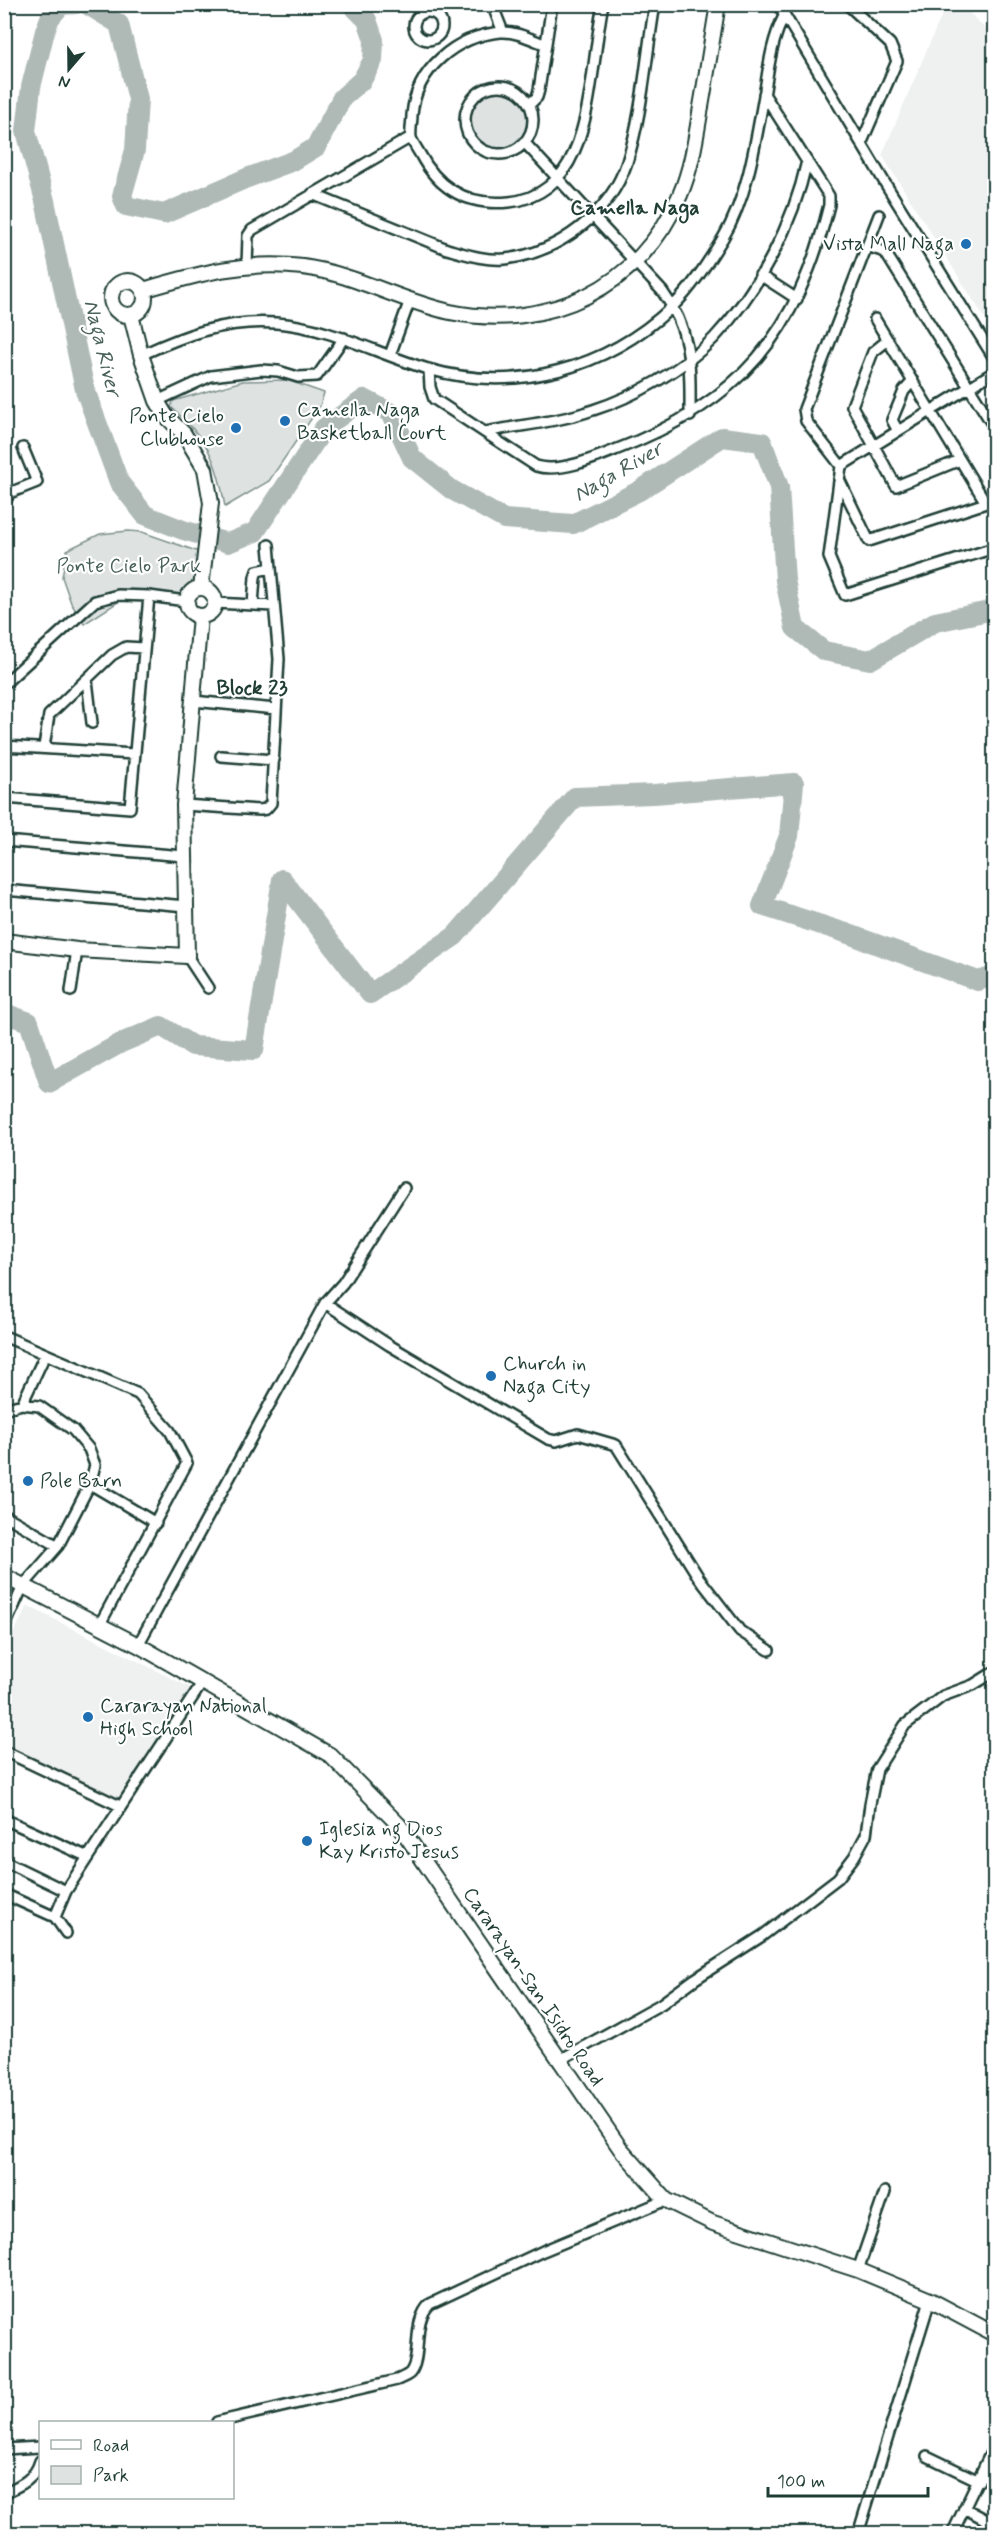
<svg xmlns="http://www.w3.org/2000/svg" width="999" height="2538" viewBox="0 0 999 2538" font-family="Mynerve,sans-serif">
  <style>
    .built { fill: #eef1f0 }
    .green { fill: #dee3e2; stroke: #7e908b; stroke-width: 1.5 }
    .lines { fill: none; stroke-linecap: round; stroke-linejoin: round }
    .river { stroke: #afbab7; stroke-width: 20 }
    .street-casing { stroke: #1f3d34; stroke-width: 14 }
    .secondary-casing { stroke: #1f3d34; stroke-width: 18 }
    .street { stroke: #fff; stroke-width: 9 }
    .secondary { stroke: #fff; stroke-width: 14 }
    .poi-dot { fill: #1f6fb2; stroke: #fff; stroke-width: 2 }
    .labels { text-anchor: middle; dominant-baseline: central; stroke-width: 4.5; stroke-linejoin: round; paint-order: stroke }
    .poi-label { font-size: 20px; fill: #1f3d34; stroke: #fff; text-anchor: start }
    .park-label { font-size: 20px; fill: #455e57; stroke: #fff }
    .street-label { font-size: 20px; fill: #1f3d34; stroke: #fff }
    .neighbourhood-label { font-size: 21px; font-weight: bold; fill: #1f3d34; stroke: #fff }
    .water-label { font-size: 21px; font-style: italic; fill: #4a625b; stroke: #fff }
  </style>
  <rect width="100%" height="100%" fill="#fff"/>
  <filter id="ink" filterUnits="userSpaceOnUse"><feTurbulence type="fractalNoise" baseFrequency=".0167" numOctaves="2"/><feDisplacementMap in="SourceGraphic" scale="12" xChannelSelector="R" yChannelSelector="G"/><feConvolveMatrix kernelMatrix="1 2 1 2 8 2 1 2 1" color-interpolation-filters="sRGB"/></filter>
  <g filter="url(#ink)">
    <!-- built -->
    <path class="built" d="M 946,5 L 962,5 L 994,38 L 994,333 L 882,155 Z
      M 28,1606 L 191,1688 L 118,1801 L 5,1747 L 4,1650 Z"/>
    <!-- green -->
    <path class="green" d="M470 121a29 29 0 1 1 58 0a29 29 0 1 1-58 0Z
      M 287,380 L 324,393 L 320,406 L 269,481 L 225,507 C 217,459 208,440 171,407 L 173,401 L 243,381 Z
      M 128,531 L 142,532 L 202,553 L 195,585 L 184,595 L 165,603 L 121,600 L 84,624 L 71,603 L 62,577 L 67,550 L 100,534 Z"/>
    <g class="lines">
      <!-- river -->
      <path class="river" d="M 77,4 L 61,5 L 50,18 L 45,31 L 31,87 L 26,131 L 45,201 L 85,390 L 119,482 L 145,515 L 183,530 L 228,543 L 255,532 L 324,428 L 364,399 L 391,413 L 412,458 L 452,490 L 504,519 L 573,524 L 639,491 L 722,437 L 762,442 L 779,487 L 785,580 L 795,628 L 824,651 L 870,660 L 935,622 L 994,610
        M 86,4 L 119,24 L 138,99 L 135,150 L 122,196 L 126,206 L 164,214 L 247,178 L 293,161 L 316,147 L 342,98 L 362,80 L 373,60 L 374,40 L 367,20 L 351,4
        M 4,1013 L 29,1022 L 49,1083 L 121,1043 L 161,1026 L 193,1046 L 254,1050 L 282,879 L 370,994 L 455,936 L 575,797 L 654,794 L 794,783 L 789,836 L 762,906 L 843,932 L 978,981 L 994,976"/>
      <defs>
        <path id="street" d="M 492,4 L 503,32
          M 778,4 L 885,183 L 994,358
          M 847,4 L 890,44 L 897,61 L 862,142
          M414 26a14 14 0 1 1 28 0a14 14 0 1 1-28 0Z
          M 544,44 C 531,39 515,31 501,32 C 456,36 416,69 412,115 C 412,122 410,131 411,138 C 413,143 417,149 420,154 C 439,190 469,206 509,202 C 540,199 562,180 574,152 C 592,112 594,49 603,4
          M465 120a34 34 0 1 1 68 0a34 34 0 1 1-68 0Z
          M 530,104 L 537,97 L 539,90 L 552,4
          M 525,143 L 662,291 C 693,333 690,366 690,416
          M 312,194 L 447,249 C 465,254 486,261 505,259 C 558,253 610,214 627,162 C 643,112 646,56 655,4
          M 879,215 L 804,409 L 806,421 L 841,466 L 829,557 L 845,595 L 994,548
          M 867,246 L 885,252 L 994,427
          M 247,266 L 248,236 L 252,230 L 411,137
          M 760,275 L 797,299
          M 888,340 L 873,352 L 852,406 L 896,486 L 960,460
          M 141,355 C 184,335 228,319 276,323 C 330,327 377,354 428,369 C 516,394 606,369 672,307 C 692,288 708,262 723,238 C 749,194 756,139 765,90 C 769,64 772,40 784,16
          M 390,355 L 410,300
          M 429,369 L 430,387 L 434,399 L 536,466 C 559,473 593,459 615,450 C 740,403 797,334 829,205 L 829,196 L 764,94
          M 157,401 L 211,376 L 261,370 L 278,371 L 298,377 L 317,376 L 344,338
          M 898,431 L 892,420 L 904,391 L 913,381
          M 485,432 C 521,425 559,422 593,410 C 634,397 684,369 714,338 C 759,290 793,225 807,161
          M 841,466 L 994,372
          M 839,479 L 869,541 L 986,503 L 875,319
          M 4,486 L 8,496 L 4,504
          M 7,494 L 37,482 L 23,448
          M 215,603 L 274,606
          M 253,605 L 255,577 L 257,571 L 271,568
          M 87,680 L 92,723
          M 4,684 L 95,601 L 118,595 L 149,596 L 186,601
          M 193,701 L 276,709
          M 4,746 L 134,754
          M 44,747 L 49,715 L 112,655 L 126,647 L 144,648
          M 221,756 L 274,760
          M 4,798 L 130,808 L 149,596
          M 184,805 L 260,810 L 266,809 L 271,803 L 279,659 L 269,545
          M 4,841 L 184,856
          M 4,890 L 186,906
          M 187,956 L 208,988
          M 71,991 L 77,950
          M 325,1303 L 389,1345 L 548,1439 L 556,1441 L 578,1434 L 616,1445 L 699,1578 L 740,1631 L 769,1650
          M 4,1336 L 138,1394 L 170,1431 L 187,1463 L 100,1624
          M 22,1404 L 45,1355
          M 4,1409 L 22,1404 L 39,1406 L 73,1430 L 89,1449 L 95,1465 L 90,1484 L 58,1546 L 23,1586 L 4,1628
          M 90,1484 L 156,1523
          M 4,1515 L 58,1546
          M 138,1645 L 325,1303 L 343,1283 L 404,1188
          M 4,1751 L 120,1806
          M 4,1819 L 88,1857
          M 4,1861 L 66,1891
          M 4,1894 L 55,1917 L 66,1933
          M 55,1917 L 66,1891 L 88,1857 L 202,1683
          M 558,2061 L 661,2004 L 695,1979 L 762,1936 L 838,1878 L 854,1857 L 866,1835 L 870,1804 L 877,1769 L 905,1725 L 943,1696 L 973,1685 L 994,1672
          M 858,2270 L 885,2192
          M 217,2422 L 397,2380 C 401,2378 407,2376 410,2373 C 423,2356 411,2322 430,2304 L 543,2251 L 666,2200
          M 4,2449 L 40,2447
          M 927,2456 L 979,2481
          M 982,2474 L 994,2481
          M 4,2493 C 21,2485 35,2479 40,2461
          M 964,2508 L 994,2524
          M 858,2534 L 930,2300
          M 952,2534 L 994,2446"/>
        <path id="secondary" d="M111 298a17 17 0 1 1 34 0a17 17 0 1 1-34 0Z
          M 143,290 C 198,274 245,260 303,267 C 354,274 400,301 450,312 C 547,332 641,288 680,195 C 692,167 696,137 701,107 C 707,73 712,39 718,4
          M 131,315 L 141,355 L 157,401 L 166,416 L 184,434 L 205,469 L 211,503 L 201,588
          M187 602a14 14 0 1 1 28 0a14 14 0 1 1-28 0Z
          M 4,941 L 77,950 L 187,956 L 184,805 L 200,616
          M 4,1576 L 138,1645 L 330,1755 L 399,1825 L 620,2148 L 666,2200 L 713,2223 L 858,2270 L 930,2300 L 994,2334"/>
      </defs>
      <!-- street casing -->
      <use href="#street" class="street-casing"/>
      <!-- secondary casing -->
      <use href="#secondary" class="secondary-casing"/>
      <!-- street -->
      <use href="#street" class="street"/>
      <!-- secondary -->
      <use href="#secondary" class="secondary"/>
    </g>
  </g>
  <!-- markers -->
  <g class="poi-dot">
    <circle cx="966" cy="244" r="6"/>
    <circle cx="285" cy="421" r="6"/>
    <circle cx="236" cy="428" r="6"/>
    <circle cx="491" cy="1376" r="6"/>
    <circle cx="28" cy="1481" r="6"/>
    <circle cx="88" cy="1717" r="6"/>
    <circle cx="307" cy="1841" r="6"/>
  </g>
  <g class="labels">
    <!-- poi labels -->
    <g class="poi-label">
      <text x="954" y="244" text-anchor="end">Vista Mall Naga</text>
      <text x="297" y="410">Camella Naga<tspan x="297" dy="23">Basketball Court</tspan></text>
      <text x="224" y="416" text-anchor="end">Ponte Cielo<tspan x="224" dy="23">Clubhouse</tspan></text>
      <text x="503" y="1364">Church in<tspan x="503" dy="23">Naga City</tspan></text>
      <text x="40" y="1481">Pole Barn</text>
      <text x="100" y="1706">Cararayan National<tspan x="100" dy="23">High School</tspan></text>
      <text x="319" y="1829">Iglesia ng Dios<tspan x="319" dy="23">Kay Kristo Jesus</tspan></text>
    </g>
    <!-- park labels -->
    <g class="park-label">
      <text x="129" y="566">Ponte Cielo Park</text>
    </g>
    <!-- street labels -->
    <g class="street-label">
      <text transform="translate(533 1987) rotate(56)">Cararayan-San Isidro Road</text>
    </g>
    <!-- neighbourhood labels -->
    <g class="neighbourhood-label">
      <text x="635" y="208">Camella Naga</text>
      <text x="252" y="688">Block 23</text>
    </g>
    <!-- water labels -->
    <g class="water-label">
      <text transform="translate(102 348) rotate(76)">Naga River</text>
      <text transform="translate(618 472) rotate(-30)">Naga River</text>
    </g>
  </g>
  <!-- margin -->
  <rect width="999" height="2538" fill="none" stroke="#fff" stroke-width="24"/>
  <rect x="12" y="12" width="975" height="2514" fill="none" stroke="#1f3d34" stroke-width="2" filter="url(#ink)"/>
  <!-- legend -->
  <rect x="39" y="2421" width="195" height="78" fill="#ffffff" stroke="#a5b1ae" stroke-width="1.5"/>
  <rect x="51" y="2440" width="30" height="9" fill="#ffffff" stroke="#a5b1ae" stroke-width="1.5"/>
  <text x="93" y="2451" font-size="18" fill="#1f3d34">Road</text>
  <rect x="51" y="2466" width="30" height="18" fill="#dee3e2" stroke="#a5b1ae" stroke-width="1.5"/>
  <text x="93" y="2481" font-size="18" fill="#1f3d34">Park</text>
  <!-- north arrow -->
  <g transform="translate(69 69) rotate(200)" stroke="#ffffff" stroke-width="4.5" paint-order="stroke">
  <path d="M0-4.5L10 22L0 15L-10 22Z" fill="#1f3d34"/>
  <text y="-9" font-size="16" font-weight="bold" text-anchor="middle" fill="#1f3d34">N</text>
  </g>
  <!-- scale -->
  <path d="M768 2487v9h160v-9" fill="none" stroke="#1f3d34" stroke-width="3"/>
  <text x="777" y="2487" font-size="18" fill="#1f3d34" stroke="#ffffff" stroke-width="4.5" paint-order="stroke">100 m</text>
</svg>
